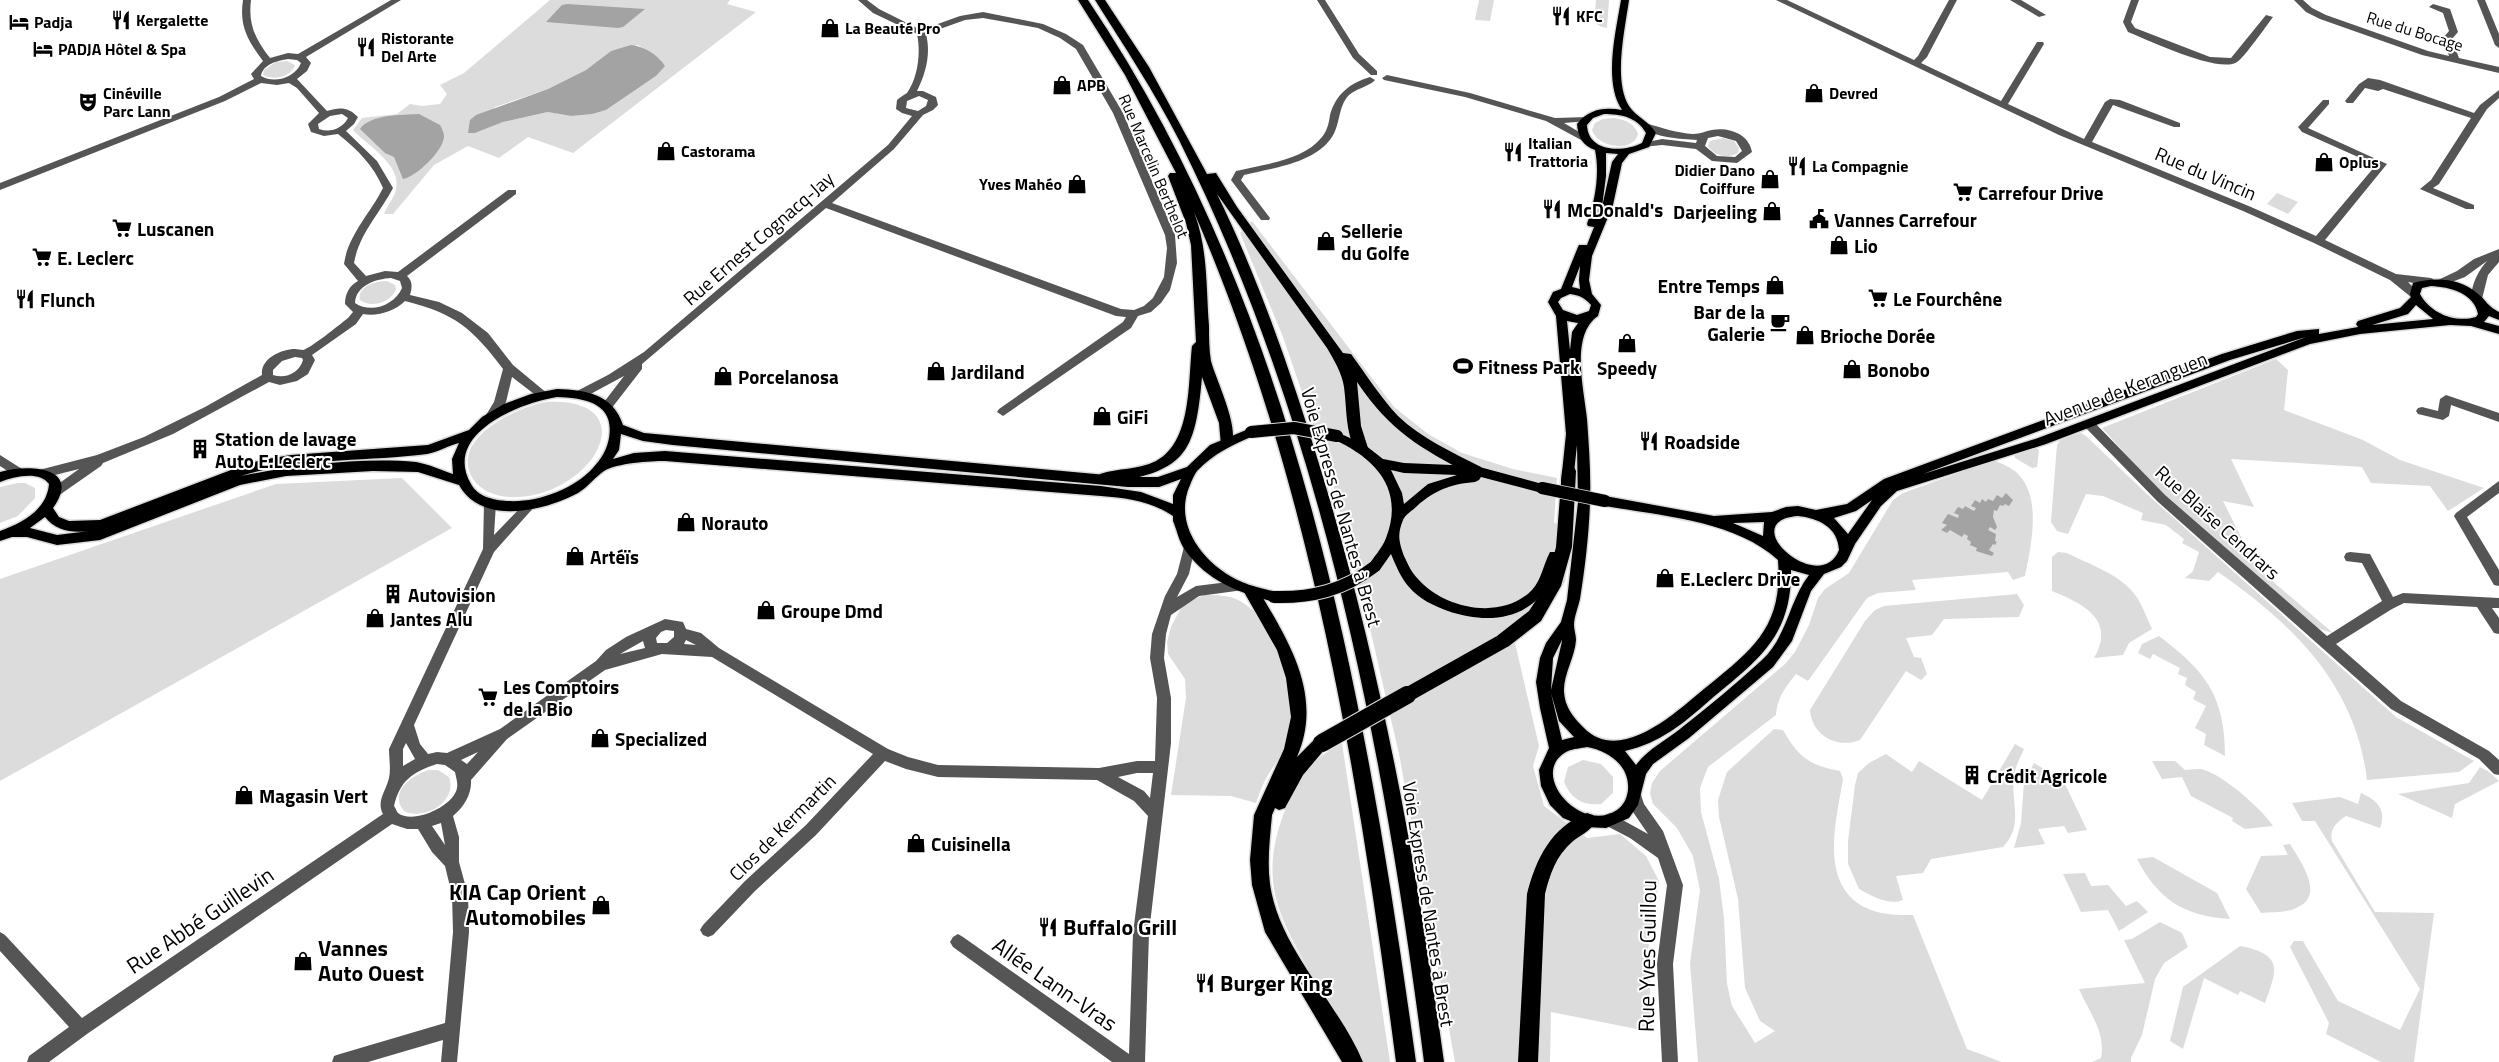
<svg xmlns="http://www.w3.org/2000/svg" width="2499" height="1062" viewBox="0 0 2499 1062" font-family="'Titillium Web',sans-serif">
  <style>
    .green { fill: #dcdcdc; fill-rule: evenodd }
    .water { fill: #a3a3a3 }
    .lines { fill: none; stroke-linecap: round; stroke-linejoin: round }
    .major-casing { stroke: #dbdbdb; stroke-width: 3 }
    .highway-casing { stroke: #dbdbdb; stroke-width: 3 }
    .minor { fill: #555; fill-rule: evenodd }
    .major { fill: #000; fill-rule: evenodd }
    .highway { fill: #000; fill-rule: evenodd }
    .major-bridge-casing { stroke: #dbdbdb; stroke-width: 14; stroke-linecap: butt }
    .highway-bridge-casing { stroke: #dbdbdb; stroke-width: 20; stroke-linecap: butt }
    .major-bridge { stroke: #000; stroke-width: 12 }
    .highway-bridge { stroke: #000; stroke-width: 18 }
    .labels { text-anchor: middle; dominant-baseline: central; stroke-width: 4; stroke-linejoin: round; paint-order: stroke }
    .far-poi-label { font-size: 16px; font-weight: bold; fill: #000; stroke: #fff; text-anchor: start }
    .far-street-label { font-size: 16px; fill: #000; stroke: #fff }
    .street-label { font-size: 19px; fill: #000; stroke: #fff }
    .poi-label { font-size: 19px; font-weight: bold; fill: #000; stroke: #fff; text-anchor: start }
    .near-poi-label { font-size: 22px; font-weight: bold; fill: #000; stroke: #fff; text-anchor: start }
    .near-street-label { font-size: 22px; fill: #000; stroke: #fff }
  </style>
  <rect width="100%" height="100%" fill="#fff"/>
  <!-- green -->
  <path class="green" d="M 550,0 L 730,0 L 727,4 L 756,12 L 573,153 L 528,137 L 499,158 L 468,146 L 434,165 L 393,214 L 384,214 C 387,206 395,197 396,189 C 402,164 366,145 353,130 L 362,118 L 397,114 L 410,104 L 422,106 L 440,104 L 447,94 L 440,85 L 464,73 ZM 638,45 L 661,60 L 656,76 L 606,110 L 571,116 L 549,112 L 503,122 L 475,133 L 495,107 L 548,89 L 586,70 L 611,51 Z
    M 1479,0 L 1494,0 L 1490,21 L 1475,20 Z
    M 1596,0 L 1609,0 L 1607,28 L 1601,27 L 1594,22 Z
    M 287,61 L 295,65 C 291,77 273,81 263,75 L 264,70 L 276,62 Z
    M 1614,118 C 1625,120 1635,123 1638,134 C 1633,154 1597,147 1592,130 L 1595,123 L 1603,119 Z
    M 1723,138 L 1734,141 L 1739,148 L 1738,153 C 1728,159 1714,156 1708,146 L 1710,141 Z
    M 2277,193 L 2298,202 L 2288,214 L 2267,204 Z
    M 1252,221 L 1394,407 L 1428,434 L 1462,453 L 1513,469 L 1557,478 L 1554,522 L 1570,536 L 1565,582 L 1538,623 L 1515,643 L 1539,746 L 1533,766 L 1544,806 L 1587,838 L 1620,834 L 1646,856 L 1659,881 L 1648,950 L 1652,1032 L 1551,1012 L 1550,1062 L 1455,1062 L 1399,754 L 1368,620 L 1331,477 L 1283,337 L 1240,233 Z
    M 387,281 L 395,285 L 396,289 C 392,302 371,309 360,300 C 357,286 376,281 387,281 Z
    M 2276,359 L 2288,370 L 2284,410 L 2363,440 L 2400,460 L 2484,488 L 2448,511 L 2430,486 L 2371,483 L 2362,467 L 2231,459 L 2254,507 L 2223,501 L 2256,567 L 2333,633 L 2313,627 L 2159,491 L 2102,428 Z
    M 546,402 C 650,397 592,501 509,497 C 496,496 481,491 473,479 C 448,439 517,407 546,402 Z
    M 2081,433 L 2086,436 L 2148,495 L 2396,717 L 2474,761 L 2459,772 L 2367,780 C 2356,685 2293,624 2218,572 L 2209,581 L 2185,578 L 2193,571 L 2199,552 L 2182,543 L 2184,539 L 2166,525 L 2141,520 L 2143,513 L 2103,496 L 2086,494 L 2068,534 L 2057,531 L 2051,522 L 2057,445 L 2061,439 Z
    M 2036,448 L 2039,450 L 2037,467 L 2032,468 L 2015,458 L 2014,455 Z
    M 1994,460 C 2001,464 2012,467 2018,474 C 2042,498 2031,546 2025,576 L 2013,580 L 2008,572 L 1912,580 L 1916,590 L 1878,593 L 1867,598 L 1808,681 L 1796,674 C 1786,686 1777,698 1776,715 L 1708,767 L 1700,788 L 1701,812 L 1719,879 L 1724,918 L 1727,984 L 1732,1006 L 1755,1043 L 1775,1031 L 1760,1021 L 1745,988 L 1738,899 L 1719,817 L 1718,800 L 1727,772 L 1774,729 L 1783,730 C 1799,758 1809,765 1840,771 L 1843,779 C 1836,822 1817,889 1871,910 C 1885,915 1899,915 1913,915 L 1967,1049 L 2002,1062 L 1698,1062 L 1690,963 L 1700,890 L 1693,856 L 1677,828 L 1653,804 L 1650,793 L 1652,783 L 1660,771 L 1785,664 L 1795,652 L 1809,625 L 1818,598 L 1825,589 L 1849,573 L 1893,500 L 1903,493 Z
    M 402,478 L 452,528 L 0,781 L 0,579 L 276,484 Z
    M 18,483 L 25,483 L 35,488 L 35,498 L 18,516 L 0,523 L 0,487 Z
    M 2058,552 L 2067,553 C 2088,564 2115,572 2132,591 C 2141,601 2146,616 2152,629 L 2129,643 L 2123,655 L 2094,658 C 2116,620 2084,604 2052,591 L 2052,557 Z
    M 2017,594 L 2024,605 L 2019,617 L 1944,619 L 1932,635 L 1906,638 L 1914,657 L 1921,658 L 1927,674 L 1921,680 L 1906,671 L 1860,740 C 1837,749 1812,736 1810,710 L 1865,621 L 1875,610 L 1884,606 Z
    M 1205,595 C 1216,595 1228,595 1238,600 C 1278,619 1300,699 1289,739 C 1285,752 1275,763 1268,775 C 1263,783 1259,794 1256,803 L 1231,796 L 1171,795 L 1186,698 L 1185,679 L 1168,654 L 1167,642 L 1171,627 L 1182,606 L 1191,600 Z
    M 2159,636 C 2205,671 2225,695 2225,756 L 2204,745 L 2206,734 L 2195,728 L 2206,706 L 2193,699 L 2196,692 L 2185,685 L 2187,678 L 2178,674 L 2180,668 L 2153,654 L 2150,659 L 2138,653 L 2142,644 Z
    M 1342,743 L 1390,1062 L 1363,1062 C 1346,1034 1330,1006 1313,977 C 1278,916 1258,881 1285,810 C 1297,777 1311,760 1342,743 Z
    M 2015,744 L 2024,749 C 2021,756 2017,763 2015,771 C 2008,798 2026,823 2003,847 L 1931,859 L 1923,873 L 1896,876 L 1903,900 C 1889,906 1872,896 1859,889 L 1848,864 L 1848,841 L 1855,785 L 1858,773 L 1869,763 L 1886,754 L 1912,772 L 1919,761 L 1982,800 Z
    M 1583,760 L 1601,764 L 1613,777 L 1613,793 L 1601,804 C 1583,806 1571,799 1564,782 L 1568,767 Z
    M 2152,761 L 2175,761 L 2185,770 C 2190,770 2199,768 2204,770 C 2223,775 2262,809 2273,826 L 2245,829 L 2232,821 L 2233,818 L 2191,796 L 2182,777 L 2162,779 Z
    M 2034,763 L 2063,780 L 2087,830 L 2068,833 L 2064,826 L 2038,829 L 2045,844 L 2014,848 L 2021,823 L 2024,782 Z
    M 2480,767 L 2488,771 L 2499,781 L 2455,804 L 2452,818 L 2398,794 L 2469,783 Z
    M 429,770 L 438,770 L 449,777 C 458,802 424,821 404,811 C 388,792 412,775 429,770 Z
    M 2361,793 C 2377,800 2387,810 2380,828 L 2346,816 C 2337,822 2329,829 2332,841 L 2375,912 L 2434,913 L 2414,1062 L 2381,1062 L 2326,1034 L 2329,1023 L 2290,947 L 2294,941 L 2303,941 L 2338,1001 L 2400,1030 L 2420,989 L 2315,821 L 2302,821 L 2292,803 L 2340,797 L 2358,804 Z
    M 2290,844 C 2301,862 2326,896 2296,908 C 2286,913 2272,912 2261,913 L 2246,889 L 2261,856 L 2288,855 L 2283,845 Z
    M 2153,857 L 2217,893 L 2230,919 C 2183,916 2158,899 2137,859 Z
    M 2085,873 L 2091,886 L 2108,885 L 2126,906 L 2137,901 L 2148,912 L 2119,931 L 2108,910 L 2081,912 L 2063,874 Z
    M 2160,922 L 2182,933 L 2188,947 L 2164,963 L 2155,979 L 2142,1035 L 2131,1058 L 2131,1062 L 2092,1062 L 2101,1058 C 2106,1032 2089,1012 2079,989 L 2145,983 L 2124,940 L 2132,939 Z
    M 2240,946 C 2252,948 2273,953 2274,968 C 2275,978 2268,994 2265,1003 L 2240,991 L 2238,995 L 2204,978 L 2183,1049 L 2170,1041 L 2183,987 Z"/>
  <!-- water -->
  <path class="water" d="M 567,4 L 645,9 L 623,27 L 618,28 L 546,22 L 562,5 Z
    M 631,45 C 644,46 658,55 665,66 L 656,76 L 606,110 L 592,114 L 571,116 L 548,112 L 503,122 L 475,133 L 468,133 L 470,120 L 476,115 L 548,89 L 586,70 L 611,51 Z
    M 419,114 L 440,125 C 442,129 444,132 444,137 C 443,151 416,177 403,179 L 394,157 L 385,153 L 360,129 C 370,114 403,115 419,114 Z
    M 2006,493 L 2013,500 L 2009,506 L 2005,504 L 2003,506 L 2000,505 L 1997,511 L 1994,510 L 1993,517 L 1997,527 L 1995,530 L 1990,527 L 1988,530 L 1996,534 L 1995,541 L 1997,542 L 1995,545 L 1993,544 L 1989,550 L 1994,553 L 1992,556 L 1976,551 L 1977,548 L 1970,545 L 1971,542 L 1967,539 L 1968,536 L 1964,534 L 1962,537 L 1950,530 L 1947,533 L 1941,530 L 1947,525 L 1942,523 L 1948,514 L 1958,518 L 1959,515 L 1954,513 L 1958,507 L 1963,509 L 1965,506 L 1974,511 L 1976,508 L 1971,506 L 1975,500 L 1980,503 L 1982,499 L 1986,502 L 1988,499 L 1993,501 L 1997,495 L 2002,498 Z"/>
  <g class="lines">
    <defs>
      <path id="major" d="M 1621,0 L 1629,0 C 1625,29 1613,81 1629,106 C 1636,117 1648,120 1656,133 L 1649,147 L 1629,154 L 1622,163 L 1613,205 L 1592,256 L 1589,280 L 1592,294 L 1601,305 L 1598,316 C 1570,335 1584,389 1587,419 C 1589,446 1591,474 1590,502 C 1589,534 1585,568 1580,599 C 1578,608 1574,617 1574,625 C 1574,630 1576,635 1576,640 C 1575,657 1563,675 1564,692 C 1565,707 1573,717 1583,727 C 1621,767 1679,709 1709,685 C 1755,648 1783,625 1778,560 C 1734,520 1661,516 1605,506 L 1599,501 L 1601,498 L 1605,496 L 1714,516 L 1772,512 L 1786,507 L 1798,506 L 1816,510 L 1847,504 L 1884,479 L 2222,354 L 2297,331 L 2319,329 L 2319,334 L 2358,327 L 2356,324 L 2358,321 L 2400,308 L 2411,297 L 2410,294 L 2413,283 C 2435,277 2460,278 2478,294 C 2488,302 2486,305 2499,312 L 2499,320 L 2489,316 L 2484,322 L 2499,326 L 2499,334 L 2471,326 L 2450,325 L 2360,334 L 2310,344 L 2046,444 L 1897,491 L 1881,506 L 1855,544 L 1847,561 L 1841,567 L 1824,574 L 1811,591 L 1792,641 L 1773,667 L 1689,738 L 1653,764 L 1646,774 L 1638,805 L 1629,818 L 1606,828 L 1585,827 L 1563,818 L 1550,805 L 1541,786 L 1539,770 L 1549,748 L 1540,708 L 1536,682 L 1540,658 L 1546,643 L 1561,622 L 1567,600 L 1578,502 L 1577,445 L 1573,482 L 1567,487 L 1561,482 L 1566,434 L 1556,316 L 1548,302 L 1553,292 L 1561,289 L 1578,247 L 1579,245 L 1587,245 L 1594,227 L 1588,226 L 1587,224 C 1595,201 1600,174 1595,150 C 1583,146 1578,137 1577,124 C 1589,109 1604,107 1622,110 C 1603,82 1616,31 1621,0 ZM 1604,114 C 1621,114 1637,117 1646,133 L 1642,143 C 1622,153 1588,152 1587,125 L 1593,118 ZM 1606,153 L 1618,154 L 1612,162 L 1602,207 L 1606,176 ZM 1580,266 L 1579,280 L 1580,289 L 1572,287 ZM 2431,286 C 2450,287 2474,293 2478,314 L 2476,317 C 2455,323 2431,314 2420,294 L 2422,288 ZM 1570,294 C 1579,295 1585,298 1591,305 L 1589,311 L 1577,315 L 1563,310 L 1558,302 L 1561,298 ZM 2416,305 L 2433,319 L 2372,325 L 2408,314 ZM 1567,321 L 1578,323 L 1572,332 L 1570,350 ZM 2306,337 L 2038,438 L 1923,474 L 2230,360 ZM 1872,500 L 1848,534 L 1834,518 L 1856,511 ZM 1798,516 C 1818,518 1838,527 1839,550 C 1820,598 1733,521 1798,516 ZM 1764,522 L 1763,536 L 1733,523 ZM 1791,570 L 1809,575 C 1789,601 1787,637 1762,660 C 1736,684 1708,707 1680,729 C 1665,741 1648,749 1636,765 L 1625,751 C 1660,743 1684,723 1710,700 C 1756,661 1792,638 1791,570 ZM 1562,640 L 1562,641 L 1551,690 L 1553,658 ZM 1551,693 L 1559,721 L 1574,737 L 1562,740 ZM 1587,747 C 1609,751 1630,766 1628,790 C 1627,798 1624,805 1617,810 C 1581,835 1526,772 1568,751 C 1573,749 1581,748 1587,747 Z
        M 557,389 C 586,390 613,394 623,425 L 644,433 L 1128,477 L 1158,477 L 1187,467 L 1210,445 L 1251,428 L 1255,429 L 1257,432 L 1255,435 C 1233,445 1214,453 1197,471 C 1194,475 1192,480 1190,485 C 1172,525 1205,566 1242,582 C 1253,587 1267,589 1279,593 L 1280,597 L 1279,601 L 1274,602 C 1238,592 1208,582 1185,550 C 1179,542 1177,530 1173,521 L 1173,516 C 1151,501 1127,498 1101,496 L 665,461 C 650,461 617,463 604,471 C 595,477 588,487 578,493 C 544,511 482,526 459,485 L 418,472 L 373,471 L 286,476 L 240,485 L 100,540 L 57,545 L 27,537 L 12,537 L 0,541 L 0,531 C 22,523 47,510 49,484 C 39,470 13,477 0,482 L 0,472 C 27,464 83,466 53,508 L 59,517 L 69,521 L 100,520 L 231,470 L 261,460 L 291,455 L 428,445 L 469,430 L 482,417 L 504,404 L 531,394 ZM 557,397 C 585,398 615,403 609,438 C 607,450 601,459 593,468 C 573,490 536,503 507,501 C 493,500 478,497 471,484 C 442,434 519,403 557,397 ZM 621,434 L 643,441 L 673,445 L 1128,487 L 1159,487 L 1181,479 L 1173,495 L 1173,504 L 1141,492 L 1101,486 L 665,451 L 634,453 L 613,459 L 619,450 ZM 459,443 L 452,459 L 453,474 C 441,470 428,464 416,462 C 363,457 294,465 241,476 C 301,457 365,462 427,454 C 438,452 450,445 459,443 ZM 45,517 C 56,531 72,533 89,531 L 57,535 L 30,528 Z
        M 1337,432 L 1365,445 L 1383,459 L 1404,463 L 1476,466 L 1546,485 L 1548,488 L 1546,491 L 1542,493 L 1481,477 L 1479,480 L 1475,482 C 1451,484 1435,490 1417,506 C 1413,510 1405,515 1403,520 C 1397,535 1399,542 1404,556 C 1408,564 1411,572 1418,579 C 1444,609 1502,621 1532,590 C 1542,579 1543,565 1550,552 L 1558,552 L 1560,556 C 1547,613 1501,629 1448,611 C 1434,606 1419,599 1409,587 C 1401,578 1396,566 1391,554 L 1379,571 L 1369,571 L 1368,567 C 1373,557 1382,549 1386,538 C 1405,489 1375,458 1333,439 L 1331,436 ZM 1391,470 L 1404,473 L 1457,475 L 1428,484 L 1404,504 L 1402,493 Z"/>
      <path id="highway" d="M 1078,0 L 1088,0 C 1299,313 1365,695 1416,1062 L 1396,1062 C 1358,772 1311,482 1194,212 C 1208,248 1206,288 1209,326 C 1209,337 1209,350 1211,361 C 1216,380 1240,428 1231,445 L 1221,445 L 1219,423 L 1202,377 C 1195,456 1185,471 1105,484 L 1100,482 L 1098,478 L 1100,474 C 1118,468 1138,470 1156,461 C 1192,442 1188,382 1192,346 L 1196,342 L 1191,245 L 1186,223 L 1168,176 L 1170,173 L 1176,173 L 1125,75 Z
        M 1095,0 L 1105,0 L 1149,67 L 1207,174 L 1216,173 L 1237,207 L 1343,353 L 1351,354 C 1366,374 1380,397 1398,416 C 1422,439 1452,452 1481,467 L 1483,471 L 1481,475 L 1471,475 C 1419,447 1391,432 1357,382 L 1361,426 L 1368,448 L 1366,452 L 1356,452 C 1345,431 1347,409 1344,387 C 1342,373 1334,360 1327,348 L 1217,194 C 1261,284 1294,381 1323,477 C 1381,668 1417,865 1444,1062 L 1424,1062 C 1384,747 1322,426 1179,140 C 1154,91 1124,46 1095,0 Z
        M 1569,465 L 1574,467 L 1576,471 L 1572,547 L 1561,586 L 1541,621 L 1509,646 L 1413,700 L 1407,702 L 1401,700 L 1399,695 L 1401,690 L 1497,636 L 1529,611 L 1546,585 L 1556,547 L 1562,471 L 1564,467 Z
        M 1252,586 L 1257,588 C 1288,640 1324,695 1297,757 L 1316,738 L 1322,736 L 1328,738 L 1330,743 L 1303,775 L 1285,808 L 1279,810 L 1275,808 L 1272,815 C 1270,838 1267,861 1270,884 C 1279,949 1338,1002 1363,1062 L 1342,1062 L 1265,932 L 1252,885 L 1250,860 L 1254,815 L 1284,749 L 1291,717 L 1286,678 L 1277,650 L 1244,592 L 1247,588 Z
        M 1587,813 L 1593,815 L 1596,821 C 1591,831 1580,835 1572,842 C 1556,856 1550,874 1545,894 L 1538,1062 L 1518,1062 L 1527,894 C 1536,859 1551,827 1587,813 Z"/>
    </defs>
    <!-- major casing -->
    <use href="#major" class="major-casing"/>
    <!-- highway casing -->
    <use href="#highway" class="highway-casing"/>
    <!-- minor -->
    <path class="minor" d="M 243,0 L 251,0 C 248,24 255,39 270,58 L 288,53 L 298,54 L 391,0 L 401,0 L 306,57 L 311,63 L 307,71 L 297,79 L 327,111 C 340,107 348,107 358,117 L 354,124 L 346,131 L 377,161 L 393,188 C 380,213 359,234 354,263 L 366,276 L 385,271 L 398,272 L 508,190 L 516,190 L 516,194 L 407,276 C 413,281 412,288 410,295 L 439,302 L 462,313 L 488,333 L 513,365 L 548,394 L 542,398 L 538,397 L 512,377 L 506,402 L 496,418 L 488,418 L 486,415 L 494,402 L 503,369 C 472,328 456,314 405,301 C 395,311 377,317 363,314 L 356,324 L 312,355 L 315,360 L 308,374 L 297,381 L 280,385 L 269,382 L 173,434 L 103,463 L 101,466 L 58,496 L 50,496 L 48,493 L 50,490 L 79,469 L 43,478 L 37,473 L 39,470 L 97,455 L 144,437 L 205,407 L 262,375 C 260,359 281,349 295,349 C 298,349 300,350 303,350 C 311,348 339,325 348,318 L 353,312 L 345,304 C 345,294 349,286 358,281 L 344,264 C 348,235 370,214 383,188 C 373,165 358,150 338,134 L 324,136 L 311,132 L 308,124 L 319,113 L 297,88 L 289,83 L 277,85 L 261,83 L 225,101 L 0,190 L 0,183 L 219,97 L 254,79 L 251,74 L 263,61 C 248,41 239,26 243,0 ZM 288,59 L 297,60 L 301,63 C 295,78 274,84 261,76 C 263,64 277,61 288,59 ZM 342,114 L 348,118 C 342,129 330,133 319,129 L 318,124 L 330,116 ZM 391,278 L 400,281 L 402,288 C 395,305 371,314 355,303 C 356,285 376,279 391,278 ZM 295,357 L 302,358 L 303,360 C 299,373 286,379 273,375 L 273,370 L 282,361 Z
      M 858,0 L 867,0 L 879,9 L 921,30 L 960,16 L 983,12 L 1043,24 L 1066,34 L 1083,45 L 1123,113 L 1175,235 L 1177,263 L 1170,290 L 1161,303 L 1151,312 L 1138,316 L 1131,328 L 1003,416 L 997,412 L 999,409 L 1123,322 L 1126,317 L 1116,316 L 826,208 L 642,364 L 642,369 L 611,409 L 607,410 L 601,406 L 624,376 L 585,397 L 577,397 L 575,394 L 577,391 L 608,375 L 644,352 L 888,145 L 912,116 L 902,113 L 896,109 L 897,100 C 900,97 904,95 907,93 C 918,78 921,52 917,34 L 873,13 ZM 983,18 L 1038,28 L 1060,38 L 1076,49 L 1113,113 L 1165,235 L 1167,248 L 1164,277 L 1153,298 L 1144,306 L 1134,310 L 1121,309 L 832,203 L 894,149 L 923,115 L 933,110 L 938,105 L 936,97 L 923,91 L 917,91 C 926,73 931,54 926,34 L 965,20 ZM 919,96 L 928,100 L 926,106 L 918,111 L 906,108 L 907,101 Z
      M 1317,0 L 1325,0 L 1359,54 L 1377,71 L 1377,75 L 1371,75 L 1353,58 Z
      M 1776,0 L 1787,0 L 1914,60 L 1918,56 L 1949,0 L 1957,0 L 1927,57 L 1921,63 L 2001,101 L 2037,42 L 2043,42 L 2044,44 L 2008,104 L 2084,139 L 2105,102 L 2110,99 L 2120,100 L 2180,123 L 2180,127 L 2174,127 L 2113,105 L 2092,142 L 2251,207 L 2316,236 L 2376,165 L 2302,132 L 2298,127 L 2300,125 L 2323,100 L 2329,100 L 2329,104 L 2308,128 L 2387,164 L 2325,240 L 2396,274 L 2431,278 L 2436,281 L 2457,271 L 2474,259 L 2499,249 L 2499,262 L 2488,275 L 2481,303 L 2473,303 C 2468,289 2478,271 2487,261 L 2465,277 L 2441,286 L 2436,283 L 2431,286 L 2408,282 L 2420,294 L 2415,298 L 2411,297 L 2390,280 L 2314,243 L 2243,211 L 2059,135 Z
      M 2010,0 L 2021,0 L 2046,15 L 2039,17 Z
      M 2131,0 L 2139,0 L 2131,22 L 2135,28 L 2210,57 L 2231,58 L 2266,15 L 2273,17 C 2267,25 2244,58 2237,62 C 2219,74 2148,40 2128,32 L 2123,22 Z
      M 2294,0 L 2303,0 L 2312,8 L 2326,15 L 2428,51 L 2449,56 L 2443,38 L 2449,31 L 2443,13 L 2429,7 L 2433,4 L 2450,9 L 2458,32 L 2452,39 L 2459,58 L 2499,67 L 2499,73 L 2422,55 L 2320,19 L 2306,12 Z
      M 2477,0 L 2485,0 L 2499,34 L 2499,48 L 2495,45 Z
      M 1387,75 L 1470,93 L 1555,118 L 1588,117 L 1588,121 L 1564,123 L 1591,139 L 1586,142 L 1583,141 L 1546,121 L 1465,97 L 1384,80 L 1382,78 Z
      M 1370,77 L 1375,80 L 1373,82 C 1366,87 1356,89 1349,95 C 1337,107 1341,128 1329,141 C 1310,164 1272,168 1244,175 L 1241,180 L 1270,218 L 1269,220 L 1261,220 L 1231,180 L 1236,171 C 1264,164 1303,161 1322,137 C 1327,131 1329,123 1330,115 C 1336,94 1350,83 1370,77 Z
      M 2368,78 L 2380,80 L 2474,113 L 2480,105 L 2499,90 L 2499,98 L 2487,109 L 2439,184 L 2433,188 L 2474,205 L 2474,209 L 2466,209 L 2420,189 L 2431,180 L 2471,118 L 2383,89 L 2378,91 L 2365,88 L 2353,103 L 2347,103 L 2345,101 L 2359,84 Z
      M 1648,124 C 1663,128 1677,133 1693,134 C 1701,134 1705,131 1712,130 C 1729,127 1749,134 1752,152 L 1737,163 L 1712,161 L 1696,149 L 1662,145 L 1643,147 L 1643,143 L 1662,139 L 1696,143 L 1697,140 C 1681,139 1655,138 1643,127 ZM 1718,136 L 1736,141 L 1742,151 L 1735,157 L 1717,156 L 1705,146 L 1708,138 Z
      M 2446,395 L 2499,413 L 2499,422 L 2451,405 L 2449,416 L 2443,420 L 2418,414 L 2416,411 L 2418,408 L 2422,407 L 2438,411 L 2440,399 Z
      M 2089,420 L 2093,421 L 2165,495 L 2327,636 L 2382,601 L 2362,563 L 2346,561 L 2344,557 L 2346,553 L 2350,552 L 2370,554 L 2393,597 L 2403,593 L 2499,598 L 2499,608 L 2492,608 L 2499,618 L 2499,634 L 2494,633 L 2477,607 L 2404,603 L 2392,609 L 2336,644 L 2401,701 L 2489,751 L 2499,760 L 2499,775 L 2494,774 L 2479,759 L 2391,709 L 2157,501 L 2085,427 L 2083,424 Z
      M 0,455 L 22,469 L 24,472 L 22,475 L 14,475 L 0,466 Z
      M 2499,481 L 2499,493 L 2467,517 L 2499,570 L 2499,586 L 2494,585 L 2454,516 L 2456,513 Z
      M 490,498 L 496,503 L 494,535 L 526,502 L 534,502 L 536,505 L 494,552 L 414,725 L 420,744 L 428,754 L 437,752 L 447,753 L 500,729 L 596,661 L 606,650 L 626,637 L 665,619 L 683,622 L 686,629 L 701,633 L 719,648 L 888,749 L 908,757 L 938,765 L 1099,768 L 1137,761 L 1155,761 L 1157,698 L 1150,658 L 1152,634 L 1165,596 L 1177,574 L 1185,543 L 1193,543 L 1195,547 L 1189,574 L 1177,597 L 1196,586 L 1236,581 L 1241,582 L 1242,586 L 1241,590 L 1236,591 L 1199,596 L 1171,615 L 1166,634 L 1164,658 L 1171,698 L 1171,743 L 1149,933 L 1145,1062 L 1112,1062 L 953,947 L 950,942 L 953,937 L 958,934 L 963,937 L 1129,1054 L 1133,933 L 1148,816 L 1134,801 L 1097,780 L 938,777 L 906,769 L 885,761 L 816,835 L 755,891 L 713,935 L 708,937 L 703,935 L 700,930 L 703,925 L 745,881 L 806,825 L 873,754 L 712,657 L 662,654 L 605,670 L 507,739 L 471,780 C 472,794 464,807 453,816 L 459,837 L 459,862 L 468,895 L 469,932 L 457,1062 L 441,1062 L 443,1040 L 368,1062 L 332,1062 L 334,1056 L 340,1054 L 445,1023 L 453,932 L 452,895 L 445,866 L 432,852 L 418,829 L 407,829 L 392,824 L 87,1034 L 49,1062 L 27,1062 L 29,1056 L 69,1027 L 0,951 L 0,932 L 5,935 L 82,1018 L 383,814 C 376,801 386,791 389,778 C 391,769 389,758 389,749 L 483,549 L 484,503 ZM 666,630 L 674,631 L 674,637 L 667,643 L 657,643 L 656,638 L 661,632 ZM 686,640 L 696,645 L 684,644 ZM 643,641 L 645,648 L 620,654 ZM 406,743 L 415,759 L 403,766 L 403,749 ZM 478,752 L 467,764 L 461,760 ZM 437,764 L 445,765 L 455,772 C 456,777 458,783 457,788 C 454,806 413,825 398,813 C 396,811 396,808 394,806 C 400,781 412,772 437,764 ZM 1137,773 L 1153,773 L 1150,798 L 1144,791 L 1118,777 ZM 441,823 L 445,845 L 432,826 Z
      M 1635,790 L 1640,792 L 1644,804 L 1663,831 L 1683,885 L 1673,964 L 1678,1062 L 1662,1062 L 1657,964 L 1667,885 L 1658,858 L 1630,838 L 1605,825 L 1603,820 L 1605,815 L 1610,813 L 1648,834 L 1633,812 L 1628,797 L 1630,792 Z"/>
    <!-- major -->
    <use href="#major" class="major"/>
    <!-- highway -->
    <use href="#highway" class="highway"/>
    <defs>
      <path id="major-bridge" d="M 1251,432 L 1294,428 L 1337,436
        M 1542,488 L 1605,501
        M 1274,597 C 1312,598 1344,590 1374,567"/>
      <path id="highway-bridge" d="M 1322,743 L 1407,695"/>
    </defs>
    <!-- major-bridge casing -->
    <use href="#major-bridge" class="major-bridge-casing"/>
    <!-- highway-bridge casing -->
    <use href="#highway-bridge" class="highway-bridge-casing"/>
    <!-- major-bridge -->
    <use href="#major-bridge" class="major-bridge"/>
    <!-- highway-bridge -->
    <use href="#highway-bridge" class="highway-bridge"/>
  </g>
  <!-- icons -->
  <defs>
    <symbol id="restaurant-bare" viewBox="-9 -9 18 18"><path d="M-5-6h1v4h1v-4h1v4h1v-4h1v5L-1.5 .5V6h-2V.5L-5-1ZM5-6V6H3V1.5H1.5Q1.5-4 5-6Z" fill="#000" stroke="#fff" stroke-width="2.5" paint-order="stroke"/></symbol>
    <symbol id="hotel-bare" viewBox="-9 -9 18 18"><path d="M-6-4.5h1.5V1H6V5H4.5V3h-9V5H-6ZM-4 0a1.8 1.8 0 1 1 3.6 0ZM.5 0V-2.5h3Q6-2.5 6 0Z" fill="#000" stroke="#fff" stroke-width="2.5" paint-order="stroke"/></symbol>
    <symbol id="shop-bare" viewBox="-9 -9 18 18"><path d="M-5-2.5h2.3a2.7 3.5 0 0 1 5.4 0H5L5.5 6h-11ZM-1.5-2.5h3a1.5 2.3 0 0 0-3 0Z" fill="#000" stroke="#fff" stroke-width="2.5" paint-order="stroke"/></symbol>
    <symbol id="theatre-bare" viewBox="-9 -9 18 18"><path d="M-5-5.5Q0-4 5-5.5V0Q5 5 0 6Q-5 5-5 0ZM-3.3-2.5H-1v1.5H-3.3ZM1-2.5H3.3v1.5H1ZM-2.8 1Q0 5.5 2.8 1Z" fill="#000" stroke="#fff" stroke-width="2.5" paint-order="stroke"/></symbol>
    <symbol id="supermarket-bare" viewBox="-9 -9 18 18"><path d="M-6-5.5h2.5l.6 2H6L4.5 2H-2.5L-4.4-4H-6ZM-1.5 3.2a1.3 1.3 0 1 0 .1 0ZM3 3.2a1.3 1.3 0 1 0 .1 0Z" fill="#000" stroke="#fff" stroke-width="2.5" paint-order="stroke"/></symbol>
    <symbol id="civic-bare" viewBox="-9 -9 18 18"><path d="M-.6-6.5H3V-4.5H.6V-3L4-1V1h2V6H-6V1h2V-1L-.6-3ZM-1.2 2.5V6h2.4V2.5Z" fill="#000" stroke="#fff" stroke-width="2.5" paint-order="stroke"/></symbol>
    <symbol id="cafe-bare" viewBox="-9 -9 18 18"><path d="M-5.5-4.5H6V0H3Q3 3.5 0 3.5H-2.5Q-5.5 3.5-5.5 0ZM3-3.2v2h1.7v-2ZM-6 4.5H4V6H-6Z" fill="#000" stroke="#fff" stroke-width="2.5" paint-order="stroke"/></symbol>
    <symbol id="stadium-bare" viewBox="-9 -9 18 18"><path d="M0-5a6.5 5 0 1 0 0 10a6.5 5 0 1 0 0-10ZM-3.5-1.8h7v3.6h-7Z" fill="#000" stroke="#fff" stroke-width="2.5" paint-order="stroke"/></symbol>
    <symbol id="building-bare" viewBox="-9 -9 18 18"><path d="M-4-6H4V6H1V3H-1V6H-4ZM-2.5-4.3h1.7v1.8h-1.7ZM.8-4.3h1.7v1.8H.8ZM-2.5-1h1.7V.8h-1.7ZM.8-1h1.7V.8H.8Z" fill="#000" stroke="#fff" stroke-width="2.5" paint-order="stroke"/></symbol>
  </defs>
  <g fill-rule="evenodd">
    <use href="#restaurant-bare" x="1547" y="2" width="28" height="28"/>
    <use href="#restaurant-bare" x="107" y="6" width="28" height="28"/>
    <use href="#hotel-bare" x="5" y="8" width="28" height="28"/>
    <use href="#shop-bare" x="816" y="14" width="28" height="28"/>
    <use href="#restaurant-bare" x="352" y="33" width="28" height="28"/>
    <use href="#hotel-bare" x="29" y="35" width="28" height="28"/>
    <use href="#shop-bare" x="1048" y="71" width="28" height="28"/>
    <use href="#shop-bare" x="1800" y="79" width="28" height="28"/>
    <use href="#theatre-bare" x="74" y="88" width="28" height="28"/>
    <use href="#shop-bare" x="652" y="137" width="28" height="28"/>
    <use href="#restaurant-bare" x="1499" y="138" width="28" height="28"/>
    <use href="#shop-bare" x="2310" y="148" width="28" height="28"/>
    <use href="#restaurant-bare" x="1783" y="152" width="28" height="28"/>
    <use href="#shop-bare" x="1756" y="165" width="28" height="28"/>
    <use href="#shop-bare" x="1063" y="170" width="28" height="28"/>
    <use href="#supermarket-bare" x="1949" y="178" width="28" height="28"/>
    <use href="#restaurant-bare" x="1538" y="195" width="28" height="28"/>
    <use href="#shop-bare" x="1758" y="197" width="28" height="28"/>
    <use href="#civic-bare" x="1805" y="205" width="28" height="28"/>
    <use href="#supermarket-bare" x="108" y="214" width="28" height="28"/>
    <use href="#shop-bare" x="1312" y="227" width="28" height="28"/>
    <use href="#shop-bare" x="1825" y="231" width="28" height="28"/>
    <use href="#supermarket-bare" x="28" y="243" width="28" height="28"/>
    <use href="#shop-bare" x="1761" y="271" width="28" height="28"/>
    <use href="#supermarket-bare" x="1864" y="284" width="28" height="28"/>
    <use href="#restaurant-bare" x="11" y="285" width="28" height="28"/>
    <use href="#cafe-bare" x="1766" y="308" width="28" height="28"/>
    <use href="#shop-bare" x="1791" y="321" width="28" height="28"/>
    <use href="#shop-bare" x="1613" y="329" width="28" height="28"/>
    <use href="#stadium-bare" x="1449" y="352" width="28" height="28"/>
    <use href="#shop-bare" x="1838" y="355" width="28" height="28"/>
    <use href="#shop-bare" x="922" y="357" width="28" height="28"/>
    <use href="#shop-bare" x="709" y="362" width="28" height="28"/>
    <use href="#shop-bare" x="1088" y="402" width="28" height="28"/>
    <use href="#restaurant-bare" x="1635" y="427" width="28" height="28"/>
    <use href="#building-bare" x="186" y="435" width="28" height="28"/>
    <use href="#shop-bare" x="672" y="508" width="28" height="28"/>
    <use href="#shop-bare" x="561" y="542" width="28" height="28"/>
    <use href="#shop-bare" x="1651" y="564" width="28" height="28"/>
    <use href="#building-bare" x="379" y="580" width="28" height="28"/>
    <use href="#shop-bare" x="752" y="596" width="28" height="28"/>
    <use href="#shop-bare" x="361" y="604" width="28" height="28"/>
    <use href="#supermarket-bare" x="474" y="683" width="28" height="28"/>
    <use href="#shop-bare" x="586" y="724" width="28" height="28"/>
    <use href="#building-bare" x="1958" y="761" width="28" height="28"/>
    <use href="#shop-bare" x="230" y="781" width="28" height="28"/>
    <use href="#shop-bare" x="902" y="829" width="28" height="28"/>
    <use href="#shop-bare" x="587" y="891" width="28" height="28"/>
    <use href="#restaurant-bare" x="1034" y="913" width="28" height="28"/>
    <use href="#shop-bare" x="289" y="947" width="28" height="28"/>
    <use href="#restaurant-bare" x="1191" y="969" width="28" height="28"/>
  </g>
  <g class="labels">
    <!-- far-poi labels -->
    <g class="far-poi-label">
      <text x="1576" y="16">KFC</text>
      <text x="136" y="20">Kergalette</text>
      <text x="34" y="22">Padja</text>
      <text x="845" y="28">La Beauté Pro</text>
      <text x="381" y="38">Ristorante<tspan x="381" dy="18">Del Arte</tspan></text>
      <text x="58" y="49">PADJA Hôtel &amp; Spa</text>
      <text x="1077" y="85">APB</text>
      <text x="103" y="93">Cinéville<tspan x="103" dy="18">Parc Lann</tspan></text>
      <text x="1829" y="93">Devred</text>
      <text x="1528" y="143">Italian<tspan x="1528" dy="18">Trattoria</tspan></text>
      <text x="681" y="151">Castorama</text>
      <text x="2339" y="162">Oplus</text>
      <text x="1812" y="166">La Compagnie</text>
      <text x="1755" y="170" text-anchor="end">Didier Dano<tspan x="1755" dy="18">Coiffure</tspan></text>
      <text x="1062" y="184" text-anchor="end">Yves Mahéo</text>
    </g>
    <!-- far-street labels -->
    <g class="far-street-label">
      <text transform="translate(2415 31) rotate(17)">Rue du Bocage</text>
      <text transform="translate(1154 166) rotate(67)">Rue Marcelin Berthelot</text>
    </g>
    <!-- street labels -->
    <g class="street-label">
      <text transform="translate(2206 173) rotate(23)">Rue du Vincin</text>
      <text transform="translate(758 238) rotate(-41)">Rue Ernest Cognacq-Jay</text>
      <text transform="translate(2125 388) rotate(-21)">Avenue de Keranguen</text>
      <text transform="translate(1342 507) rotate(74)">Voie Express de Nantes à Brest</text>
      <text transform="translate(2218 522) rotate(42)">Rue Blaise Cendrars</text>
      <text transform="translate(782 827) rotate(-45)">Clos de Kermartin</text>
      <text transform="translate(1429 904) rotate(81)">Voie Express de Nantes à Brest</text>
    </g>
    <!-- poi labels -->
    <g class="poi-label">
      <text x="1978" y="192">Carrefour Drive</text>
      <text x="1567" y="209">McDonald's</text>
      <text x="1757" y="211" text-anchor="end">Darjeeling</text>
      <text x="1834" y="219">Vannes Carrefour</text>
      <text x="137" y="228">Luscanen</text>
      <text x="1341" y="230">Sellerie<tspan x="1341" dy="22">du Golfe</tspan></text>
      <text x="1854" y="245">Lio</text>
      <text x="57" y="257">E. Leclerc</text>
      <text x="1760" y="285" text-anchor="end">Entre Temps</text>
      <text x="1893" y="298">Le Fourchêne</text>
      <text x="40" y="299">Flunch</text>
      <text x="1765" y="311" text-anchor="end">Bar de la<tspan x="1765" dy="22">Galerie</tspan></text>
      <text x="1820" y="335">Brioche Dorée</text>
      <text x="1478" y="366">Fitness Park</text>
      <text x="1627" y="367" text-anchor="middle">Speedy</text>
      <text x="1867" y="369">Bonobo</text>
      <text x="951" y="371">Jardiland</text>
      <text x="738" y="376">Porcelanosa</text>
      <text x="1117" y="416">GiFi</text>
      <text x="215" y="438">Station de lavage<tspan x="215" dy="22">Auto E.Leclerc</tspan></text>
      <text x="1664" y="441">Roadside</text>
      <text x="701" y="522">Norauto</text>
      <text x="590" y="556">Artéïs</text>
      <text x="1680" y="578">E.Leclerc Drive</text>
      <text x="408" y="594">Autovision</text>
      <text x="781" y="610">Groupe Dmd</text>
      <text x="390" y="618">Jantes Alu</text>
      <text x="503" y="686">Les Comptoirs<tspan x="503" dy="22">de la Bio</tspan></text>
      <text x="615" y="738">Specialized</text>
      <text x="1987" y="775">Crédit Agricole</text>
      <text x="259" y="795">Magasin Vert</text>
      <text x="931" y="843">Cuisinella</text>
    </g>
    <!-- near-poi labels -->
    <g class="near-poi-label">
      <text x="586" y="892" text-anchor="end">KIA Cap Orient<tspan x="586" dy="25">Automobiles</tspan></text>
      <text x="1063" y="927">Buffalo Grill</text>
      <text x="318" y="948">Vannes<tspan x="318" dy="25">Auto Ouest</tspan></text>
      <text x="1220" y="983">Burger King</text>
    </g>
    <!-- near-street labels -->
    <g class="near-street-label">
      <text transform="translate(200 920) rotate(-34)">Rue Abbé Guillevin</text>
      <text transform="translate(1647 956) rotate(-89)">Rue Yves Guillou</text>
      <text transform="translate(1055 984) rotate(35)">Allée Lann-Vras</text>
    </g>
  </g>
</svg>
